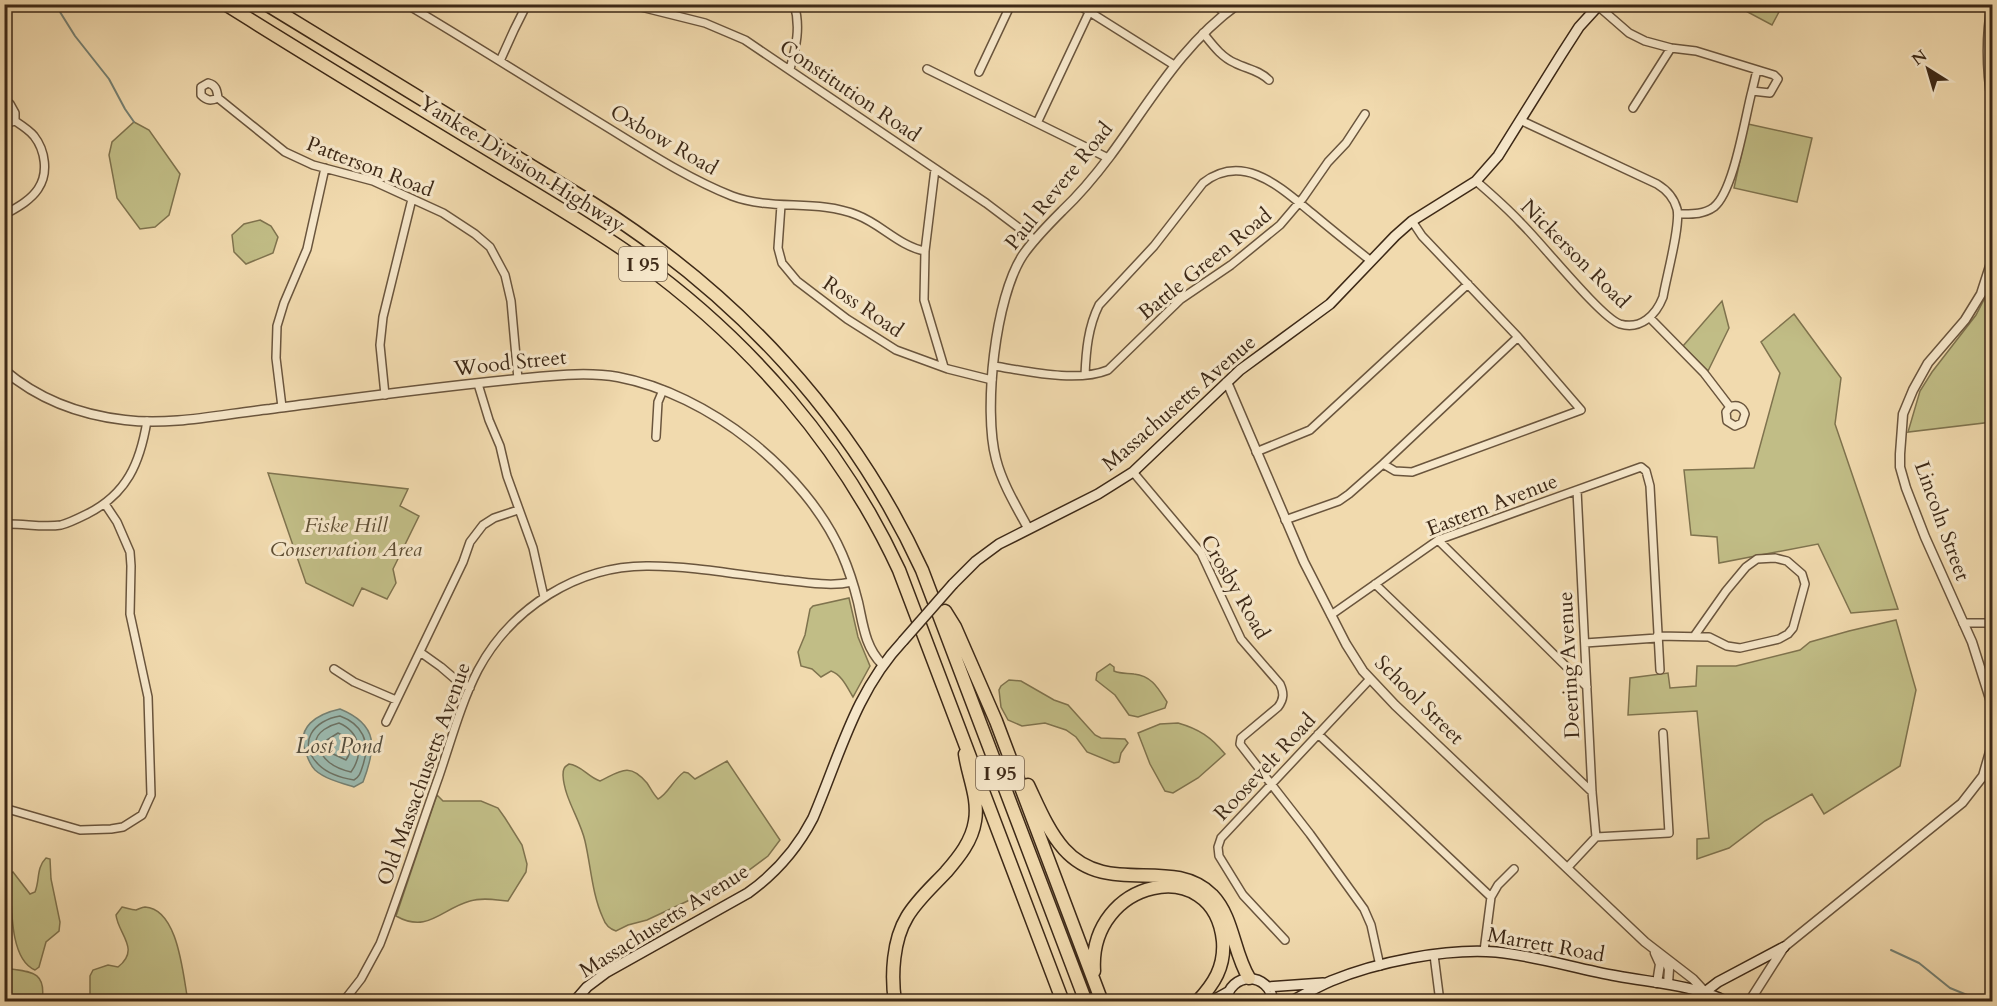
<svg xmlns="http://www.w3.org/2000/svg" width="1997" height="1006" viewBox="0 0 1997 1006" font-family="Cardo,serif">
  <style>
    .green { fill: #c1bd86; stroke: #7f734e; stroke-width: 1.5 }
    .water { fill: #9bbab0; stroke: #758073; stroke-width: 1.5 }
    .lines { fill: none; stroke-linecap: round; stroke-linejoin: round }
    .shore { stroke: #6c7264; stroke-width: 1.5 }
    .stream { stroke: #758073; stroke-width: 2 }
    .minor-casing { stroke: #6a553d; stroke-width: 10 }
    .tertiary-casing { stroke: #6a553d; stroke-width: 11 }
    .secondary-casing { stroke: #3d2917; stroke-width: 12 }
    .motorway-casing { stroke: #3d2917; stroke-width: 15 }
    .minor { stroke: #f6e7ca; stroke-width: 7 }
    .tertiary { stroke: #f6e7ca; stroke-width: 8 }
    .secondary { stroke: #f6e7ca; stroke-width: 9 }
    .motorway { stroke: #f1daae; stroke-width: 12 }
    .secondary-bridge-casing { stroke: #3d2917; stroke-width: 12; stroke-linecap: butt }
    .secondary-bridge { stroke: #f6e7ca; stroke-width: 9 }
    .labels { text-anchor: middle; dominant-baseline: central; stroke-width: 6; stroke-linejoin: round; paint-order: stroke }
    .shield { fill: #f6e7ca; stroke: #74624d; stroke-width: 1.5 }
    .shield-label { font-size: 20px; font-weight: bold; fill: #3d2917 }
    .street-label { font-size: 21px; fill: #3d2917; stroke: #f6e7ca }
    .park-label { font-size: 21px; font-style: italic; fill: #5e4e33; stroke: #f6e7ca }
    .water-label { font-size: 22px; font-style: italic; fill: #544d3d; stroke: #f6e7ca }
  </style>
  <rect width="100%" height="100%" fill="#f1daae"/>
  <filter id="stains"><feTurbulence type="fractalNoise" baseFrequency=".00333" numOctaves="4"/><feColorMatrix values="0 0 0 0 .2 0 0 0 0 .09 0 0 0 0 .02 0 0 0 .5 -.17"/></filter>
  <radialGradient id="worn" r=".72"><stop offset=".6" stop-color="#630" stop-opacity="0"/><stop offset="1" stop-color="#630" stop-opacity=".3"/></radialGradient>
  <!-- green -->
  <path class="green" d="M 1771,4 L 1780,10 L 1772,25 L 1742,9 L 1745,5 Z
    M 134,122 L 149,130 L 180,174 L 169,215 L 155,227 L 140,229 L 117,198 L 109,155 L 112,142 Z
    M 1748,124 L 1812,138 L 1797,202 L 1734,188 Z
    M 260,220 L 271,226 L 278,237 L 273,253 L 246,264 L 234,252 L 232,235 L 244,224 Z
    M 1992,284 L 1992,422 L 1908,432 L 1920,391 L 1932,372 L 1976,315 Z
    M 1722,301 L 1729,328 L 1708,371 L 1683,346 Z
    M 1794,314 L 1841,378 L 1835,424 L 1898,609 L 1851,613 L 1818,544 L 1719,563 L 1717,537 L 1691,535 L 1684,470 L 1754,468 L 1780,373 L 1761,342 Z
    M 268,473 L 408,489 L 400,506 L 419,516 L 393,569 L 396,583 L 387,599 L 362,588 L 353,606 L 306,583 Z
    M 849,598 L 858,637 L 870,666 L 853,697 C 847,687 842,675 831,671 L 821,677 L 812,669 L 801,666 L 798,652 L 805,635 L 810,609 L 813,606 Z
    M 1896,620 L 1916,690 L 1900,766 L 1824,814 L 1812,794 L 1765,821 L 1729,848 L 1697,859 L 1697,839 L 1709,838 L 1697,711 L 1628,715 L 1630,678 L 1668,673 L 1670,688 L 1696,686 L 1697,666 L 1736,666 L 1800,650 L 1810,642 L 1849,631 Z
    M 1110,664 L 1114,667 L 1114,671 C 1121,674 1127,673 1134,674 C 1152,676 1158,688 1167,702 L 1165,708 L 1138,717 L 1129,715 L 1115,695 L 1096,680 L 1097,673 Z
    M 1009,680 L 1021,681 L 1054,700 L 1068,705 L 1095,735 L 1101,738 L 1125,739 L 1128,743 L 1121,753 L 1119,762 L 1114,763 L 1087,752 L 1076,737 L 1066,730 L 1045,723 L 1022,726 L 1008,720 L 1001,707 L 999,690 L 1001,686 Z
    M 1178,723 C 1199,729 1211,737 1225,754 L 1198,778 L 1173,793 L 1165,791 L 1150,764 L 1138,733 L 1160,724 Z
    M 727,761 L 780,840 L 768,856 L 741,876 L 647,920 L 628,925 L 616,931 C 610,929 605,924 603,918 C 592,894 591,867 585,841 C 580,819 564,798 563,775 C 563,769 564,767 569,764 C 581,765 588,777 600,781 C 619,772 629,761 647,783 C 651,789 653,794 658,799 C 668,794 673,780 684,772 L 688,773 L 695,779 Z
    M 437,795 L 443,801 L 481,801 L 498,808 L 505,818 L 522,845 L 527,864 L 526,872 L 508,901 C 496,900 483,897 470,901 C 441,909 428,934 396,916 Z
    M 46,858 L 50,859 L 51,879 L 60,922 L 59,931 L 46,942 L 39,967 L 35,970 C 8,959 12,900 10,874 L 13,872 L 30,894 L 35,892 C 40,880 36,868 46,858 Z
    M 122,907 C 127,908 131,910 136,910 C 139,909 142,907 145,907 C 179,909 183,977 188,1001 L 90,1001 L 90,976 L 93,970 L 108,965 L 118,967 C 141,949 118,934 116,915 Z
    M 5,968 C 28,972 47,969 42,1001 L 5,1001 Z"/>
  <!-- water -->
  <path class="water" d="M 340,709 C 379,725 376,748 363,782 L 354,787 C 341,783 325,779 315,770 C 311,766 308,759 306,753 C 295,727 317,714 340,709 Z"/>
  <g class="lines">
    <!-- shore -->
    <path class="shore" d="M 340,716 C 362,724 371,742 363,765 C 361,771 360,777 354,780 C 342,778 328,774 319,765 C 296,743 314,720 340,716 Z
      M 339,723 C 360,732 364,754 351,772 C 333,768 322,760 316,742 C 316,732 330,725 339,723 Z
      M 338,733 C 350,738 353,750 346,760 L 331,753 L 326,743 L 327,740 Z"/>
    <!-- stream -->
    <path class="stream" d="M 55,4 L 75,36 L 109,79 L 125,109 L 134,122
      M 1891,950 L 1919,963 L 1950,988 L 1972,997"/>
    <defs>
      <path id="minor" d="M 406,4 C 470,42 533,82 597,121 C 640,147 684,177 732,196 C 772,211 817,199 857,215 C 881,224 899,246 925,251
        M 629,4 L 705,23 L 745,40 L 986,203 L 1035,240
        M 1077,4 L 1174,65
        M 1213,4 L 1226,13
        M 1598,6 L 1629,33 L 1645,41 L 1671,48 L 1696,51 L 1774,75 L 1778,79 L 1770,93 L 1752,91 L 1757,70
        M 1203,33 C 1212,44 1221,57 1235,63 C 1247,69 1259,70 1269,80
        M 500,61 L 514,30 L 527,4
        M 790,69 C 796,47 801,27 794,4
        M 927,69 L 1108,158
        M 979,72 L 1011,4
        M 218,98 C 217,90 216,85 208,83 L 201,87 L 201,95 C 207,101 211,101 218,98 L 285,152 L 313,165 L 373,181 L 443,213 L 475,234 L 490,247 L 505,275 L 511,301 L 518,379
        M 4,103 L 10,104 L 15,113 L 15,121
        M 1633,108 L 1671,48
        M 1037,123 L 1093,4
        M 4,124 L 15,121 C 21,125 29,130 34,136 C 45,150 49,173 38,189 C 30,201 16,208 4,215
        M 935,169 L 925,251 L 924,300 L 944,367
        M 1476,181 C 1491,194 1506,207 1520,222 C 1539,240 1601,318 1620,324 C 1641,330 1656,315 1663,297 C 1666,278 1681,225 1677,209 C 1674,198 1667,190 1657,184 L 1520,120
        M 781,205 L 778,248 L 782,263 L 797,281 L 847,319 L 896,350 L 948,369 L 992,380
        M 1678,214 C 1691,214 1703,215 1714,207 C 1734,191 1745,117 1752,91
        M 1650,318 L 1704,373 L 1730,407 L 1726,412 L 1727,421 L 1735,426 L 1742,423 L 1745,414 C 1743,407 1737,404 1730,407
        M 994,366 C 1027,371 1076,383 1108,370 L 1181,299 L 1231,265 L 1280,225 L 1303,198 L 1328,162 L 1346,143 L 1365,114
        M 1085,375 C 1086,351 1088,327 1099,305 L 1154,246 L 1203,183 C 1244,151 1282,189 1313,214 C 1332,230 1352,246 1371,261
        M 478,384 L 489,420 L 500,446 L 507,476 L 533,548 L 544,597
        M 385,395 L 380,345 L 383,317 L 412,199
        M 282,407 L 276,358 L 277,326 L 284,303 L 307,249 L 325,168
        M 656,437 L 658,402 L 663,390
        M 1256,452 L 1310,430 L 1468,284
        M 1383,464 L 1518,337
        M 1133,472 L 1201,553 L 1241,639 L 1280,684 C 1284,693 1284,699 1278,707 L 1241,738 L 1240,744 L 1310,834 L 1364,909 L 1371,925 L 1380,966
        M 1577,490 L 1592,792 L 1596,837
        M 1285,520 L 1339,501 L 1349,494 L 1383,464 L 1395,471 L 1412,472 L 1581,410 L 1518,337 L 1422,236 L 1412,221
        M 4,524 C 23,523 42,528 61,525 C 69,523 79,518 87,514 C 127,494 140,463 147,421
        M 1438,540 L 1587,687
        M 1375,584 L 1592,792
        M 1331,615 L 1438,540 L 1641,467 L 1646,471 L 1650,486 L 1660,670
        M 1963,623 L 1992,623
        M 1657,636 L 1709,637 L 1727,646 L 1740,648 L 1779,639 L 1788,634 L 1793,628 L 1805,584 L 1802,574 L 1787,561 L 1775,558 L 1757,559 L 1746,567 L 1726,591 L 1695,635
        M 1585,643 L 1657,638
        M 420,652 L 441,667 L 455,679 L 470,688
        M 334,669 L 354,682 L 396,700
        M 386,722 L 463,562 L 470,542 L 483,525 L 494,518 L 518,510
        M 1318,734 L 1491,897
        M 4,808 L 80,830 L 111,829 L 123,827 L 142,815 L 151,795 L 148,697 L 130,614 L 131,566 L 130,552 L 117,522 L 105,504
        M 1567,868 L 1596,837 L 1669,833 L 1663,733
        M 1285,940 L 1243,895 L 1219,856 L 1218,847 L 1221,838 L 1370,679
        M 1484,951 L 1491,897 L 1498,885 L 1514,869
        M 1434,955 L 1440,1002
        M 343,1002 L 361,979 L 380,944 C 401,889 419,832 439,776 C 451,741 461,703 478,670 C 511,608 578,565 649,566 C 694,566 739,575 784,580 C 807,582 830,587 852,582"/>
      <path id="tertiary" d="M 1992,4 C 1986,37 1987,70 1992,102
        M 1992,260 L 1981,294 L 1965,320 L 1928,363 L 1913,390 L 1903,414 L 1900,454 L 1900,467 L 1906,488 L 1925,537 L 1972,642 L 1992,705
        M 4,370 C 38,399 81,415 125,420 C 172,426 223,414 270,409 C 363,397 456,384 550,376 C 572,374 595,373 618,377 C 708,394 806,471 842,554 C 849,570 854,586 858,602 C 863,624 865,647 882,664
        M 1227,382 L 1304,562 L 1346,644 L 1363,671 L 1395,705 L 1645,942 L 1693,979 L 1705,992
        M 1028,528 C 1016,506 1002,483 996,459 C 983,410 995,297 1023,255 C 1034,239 1048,225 1062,211 C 1080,194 1095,176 1110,156 C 1150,102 1181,45 1238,4
        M 1655,953 L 1660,964 L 1657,983
        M 1665,959 L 1669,969 L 1668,984
        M 1749,1002 L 1784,947 L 1962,803 L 1983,776 L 1992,745"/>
      <path id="secondary" d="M 953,584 L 976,561 L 999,544 L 1098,494 L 1133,472 L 1240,370 L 1330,304 L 1395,236 L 1412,221 L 1476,181 L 1498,156 L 1561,55 L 1579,27 L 1600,4
        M 1268,987 L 1323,983
        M 1705,992 L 1718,982 L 1784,947
        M 574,1002 L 587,987 L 607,972 L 748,893 C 776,873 797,849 813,818 C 840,755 855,692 903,641
        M 1210,1002 L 1228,992
        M 1226,1002 C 1229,971 1270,971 1273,1002
        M 1290,1002 C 1303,995 1317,987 1331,981 C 1377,962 1446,948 1496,952 C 1537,956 1577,969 1617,976 C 1655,983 1694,985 1728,1002"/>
      <path id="motorway" d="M 225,4 C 308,56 392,107 476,158 C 530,191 585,222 637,259 C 749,340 841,445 899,570 L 1063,1002
        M 266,4 L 592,203 C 736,293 851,416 922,570 L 1086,1002
        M 945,611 L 955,627 L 996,721 L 1102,1002
        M 1028,785 C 1038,806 1048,831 1064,849 C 1108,898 1171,855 1212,895 C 1234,918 1233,952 1249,978
        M 1094,971 C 1088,879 1214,852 1223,941 C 1225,967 1214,984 1197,1002
        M 895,1002 C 891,975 893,940 907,917 C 917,900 933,886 946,872 C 959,857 972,841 975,821 C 979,798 968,776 965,754"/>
    </defs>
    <!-- minor casing -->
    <use href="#minor" class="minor-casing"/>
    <!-- tertiary casing -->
    <use href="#tertiary" class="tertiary-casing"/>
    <!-- secondary casing -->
    <use href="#secondary" class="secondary-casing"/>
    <!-- motorway casing -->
    <use href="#motorway" class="motorway-casing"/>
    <!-- minor -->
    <use href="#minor" class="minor"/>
    <!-- tertiary -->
    <use href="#tertiary" class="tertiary"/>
    <!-- secondary -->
    <use href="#secondary" class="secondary"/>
    <!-- motorway -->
    <use href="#motorway" class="motorway"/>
    <defs>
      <path id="secondary-bridge" d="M 903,641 L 953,584"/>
    </defs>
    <!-- secondary-bridge casing -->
    <use href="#secondary-bridge" class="secondary-bridge-casing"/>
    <!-- secondary-bridge -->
    <use href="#secondary-bridge" class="secondary-bridge"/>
  </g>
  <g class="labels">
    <!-- shield labels -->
    <g class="shield">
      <rect x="619" y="247" width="48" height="34" rx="4.5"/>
      <rect x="976" y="756" width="48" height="34" rx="4.5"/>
    </g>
    <g class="shield-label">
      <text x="643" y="264">I 95</text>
      <text x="1000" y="773">I 95</text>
    </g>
    <!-- street labels -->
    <g class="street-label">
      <text transform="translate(850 91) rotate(34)">Constitution Road</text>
      <text transform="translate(664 140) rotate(30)">Oxbow Road</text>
      <text transform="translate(522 164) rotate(32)">Yankee Division Highway</text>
      <text transform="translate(370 167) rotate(21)">Patterson Road</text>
      <text transform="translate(1059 186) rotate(-51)">Paul Revere Road</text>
      <text transform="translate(1575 254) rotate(45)">Nickerson Road</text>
      <text transform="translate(1205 264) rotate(-39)">Battle Green Road</text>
      <text transform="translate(863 307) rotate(34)">Ross Road</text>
      <text transform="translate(510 363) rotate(-6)">Wood Street</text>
      <text transform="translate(1179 403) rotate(-41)">Massachusetts Avenue</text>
      <text transform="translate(1492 505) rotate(-21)">Eastern Avenue</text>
      <text transform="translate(1942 521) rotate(70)">Lincoln Street</text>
      <text transform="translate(1235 587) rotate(60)">Crosby Road</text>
      <text transform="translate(1569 665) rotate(-93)">Deering Avenue</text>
      <text transform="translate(1419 700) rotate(45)">School Street</text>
      <text transform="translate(1265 767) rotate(-47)">Roosevelt Road</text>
      <text transform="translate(424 774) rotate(-70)">Old Massachusetts Avenue</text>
      <text transform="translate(664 921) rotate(-32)">Massachusetts Avenue</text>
      <text transform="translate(1546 945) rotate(10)">Marrett Road</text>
    </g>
    <!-- park labels -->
    <g class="park-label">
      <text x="346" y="525">Fiske Hill<tspan x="346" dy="24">Conservation Area</tspan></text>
    </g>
    <!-- water labels -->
    <g class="water-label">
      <text x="339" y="746">Lost Pond</text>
    </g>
  </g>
  <!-- margin -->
  <rect width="1997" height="1006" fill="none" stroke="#f1daae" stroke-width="24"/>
  <rect x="6" y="6" width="1985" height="994" fill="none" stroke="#3d2917" stroke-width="3"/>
  <rect x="12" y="12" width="1973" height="982" fill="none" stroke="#3d2917" stroke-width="1.5"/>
  <!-- north arrow -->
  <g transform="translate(1928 69) rotate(323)" stroke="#f6e7ca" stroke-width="4.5" paint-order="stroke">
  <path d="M0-4.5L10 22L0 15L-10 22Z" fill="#3d2917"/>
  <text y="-9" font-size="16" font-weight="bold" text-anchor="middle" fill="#3d2917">N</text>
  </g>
  <rect width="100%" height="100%" filter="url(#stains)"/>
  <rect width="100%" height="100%" fill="url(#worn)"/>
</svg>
